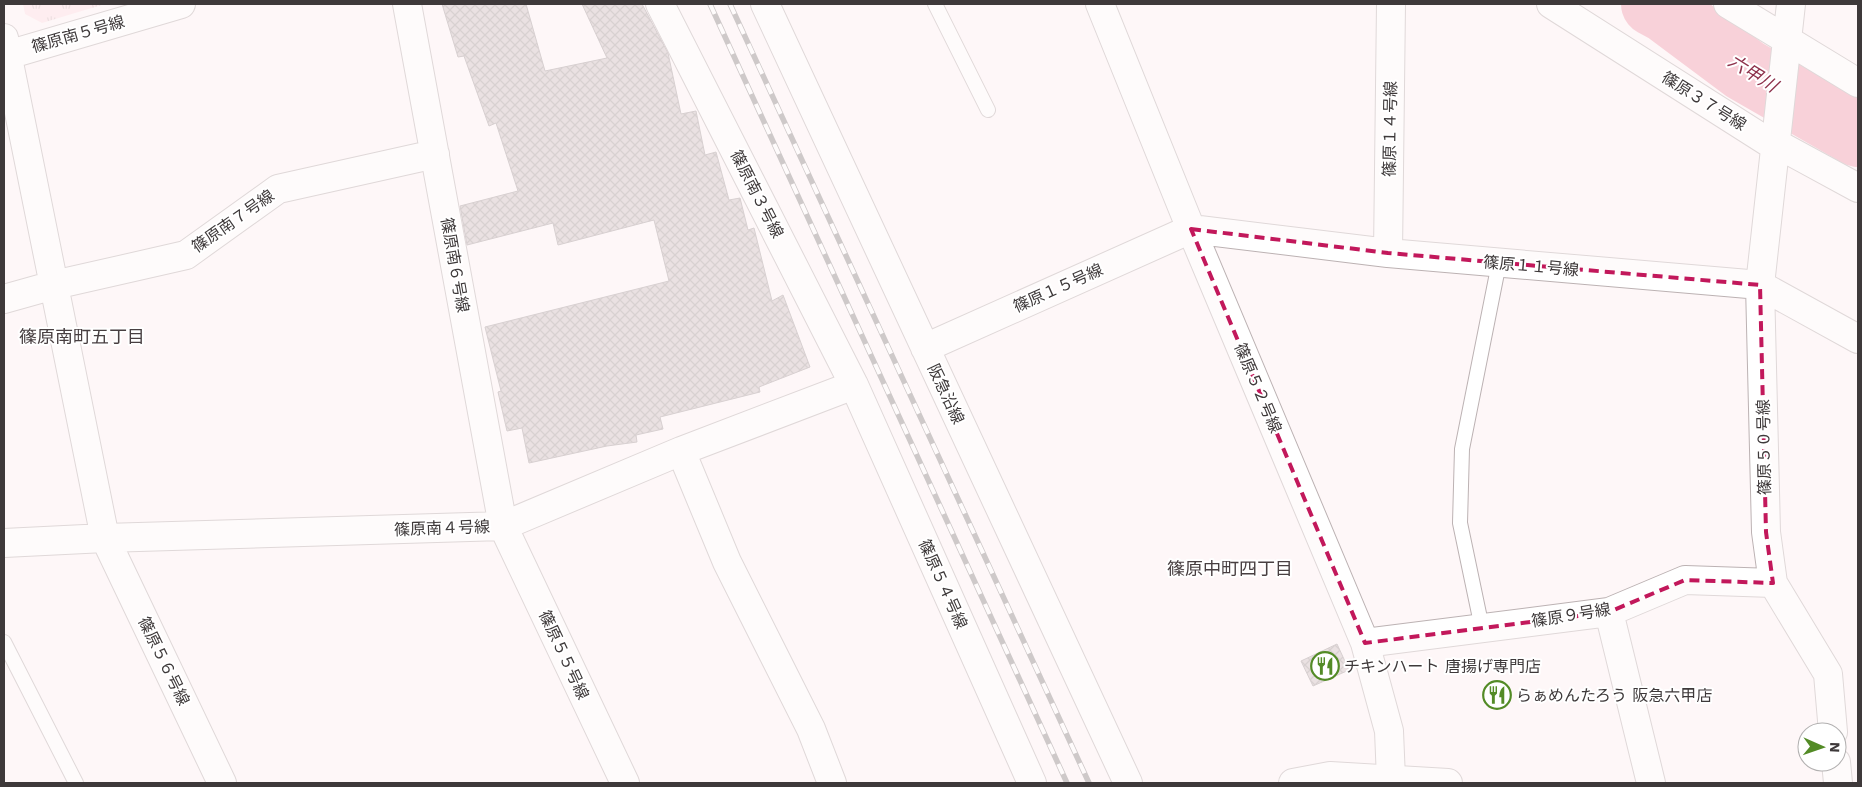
<svg xmlns="http://www.w3.org/2000/svg" width="1862" height="787" viewBox="0 0 1862 787" font-family="'Work Sans','Noto Sans JP',sans-serif">
  <style>
    .park { fill: url(#park-tufts) }
    .lines { fill: none; stroke-linecap: round; stroke-linejoin: round }
    .river { stroke: #f2a3b4; stroke-width: 64 }
    .building { fill: url(#building-cross-hatch); stroke: #aa9fa1 }
    .lane-casing { stroke: #bcb2b3; stroke-width: 16 }
    .street-casing { stroke: #bcb2b3; stroke-width: 30 }
    .secondary-casing { stroke: #bcb2b3; stroke-width: 30 }
    .lane { stroke: #fff; stroke-width: 14 }
    .street { stroke: #fff; stroke-width: 28 }
    .secondary { stroke: #fff; stroke-width: 28 }
    .rail-casing { stroke: #969091; stroke-width: 5.5 }
    .rail { stroke: #fff; stroke-width: 4; stroke-dasharray: 11; stroke-linecap: butt }
    .marked { fill: none; stroke: #c2185b; stroke-width: 4; stroke-dasharray: 10 6; stroke-linejoin: round }
    .labels { text-anchor: middle; dominant-baseline: central; stroke-width: 4; stroke-linejoin: round; paint-order: stroke }
    .street-label { font-size: 16px; fill: #3e393a; stroke: #fff }
    .poi-label { font-size: 16px; fill: #3e393a; stroke: #fff; text-anchor: start }
    .water-label { font-size: 18px; font-style: italic; fill: #8e324c; stroke: #fff }
    .neighbourhood-label { font-size: 18px; fill: #483f41; stroke: #fff }
  </style>
  <defs>
    <pattern id="park-tufts" width="24" height="20" patternUnits="userSpaceOnUse" patternTransform="scale(1.25)"><rect width="24" height="20" fill="#fee1e6"/><path d="M3 7l-1-3M5 7V3M7 7l1-3M15 17l-1-3M17 17v-4M19 17l1-3" fill="none" stroke="#dbc2c6"/></pattern>
    <pattern id="building-cross-hatch" width="8" height="8" patternUnits="userSpaceOnUse" patternTransform="scale(1.25)"><rect width="8" height="8" fill="#d2c6c8"/><path d="M0 0l8 8M0 8l8-8" fill="none" stroke="#aca2a3"/></pattern>
  </defs>
  <rect width="100%" height="100%" fill="#fef7f8"/>
  <!-- park -->
  <path class="park" d="M 23,4 L 105,4 L 42,23 L 25,14 Z"/>
  <g class="lines">
    <!-- river -->
    <path class="river" d="M 1653,4 L 1666,11 L 1745,70 L 1858,135"/>
  </g>
  <!-- building -->
  <path class="building" d="M 442,4 L 526,4 L 545,71 L 607,58 L 582,4 L 642,4 L 668,53 L 681,114 L 696,111 L 705,155 L 716,152 L 729,200 L 740,198 L 748,230 L 754,228 L 772,301 L 783,295 L 810,367 L 759,387 L 760,392 L 660,417 L 663,429 L 636,435 L 637,442 L 607,446 L 529,463 L 522,428 L 507,431 L 498,392 L 501,391 L 485,327 L 669,281 L 654,220 L 558,245 L 553,223 L 467,245 L 460,206 L 518,191 L 496,123 L 489,126 L 464,56 L 458,57 Z
    M 1337,644 L 1349,670 L 1313,686 L 1301,661 Z"/>
  <g class="lines">
    <defs>
      <path id="lane" d="M 935,4 L 988,110
        M 1482,628 L 1460,523 L 1462,449 L 1499,263
        M 4,642 L 76,783"/>
      <path id="street" d="M 407,4 L 503,526 L 625,783
        M 660,4 L 854,385 L 1032,783
        M 765,4 L 1128,783
        M 1100,4 L 1191,229 L 1365,643 L 1389,731 L 1391,779
        M 1551,4 L 1776,147 L 1777,144 L 1858,188
        M 1728,4 L 1858,83
        M 1791,4 L 1760,285 L 1766,532 L 1773,583 L 1828,674 L 1833,732
        M 4,38 L 105,538 L 222,783
        M 4,56 L 181,4
        M 1388,253 L 1391,4
        M 4,299 L 54,285 L 186,255 L 278,189 L 435,154
        M 925,348 L 1191,229 L 1388,253 L 1760,285 L 1858,339
        M 681,451 L 727,562 L 811,729 L 832,783
        M 4,543 L 105,538 L 503,526 L 681,451 L 854,385
        M 1609,612 L 1651,783
        M 1365,643 L 1609,612 L 1685,580 L 1773,583
        M 1836,762 L 1838,783"/>
      <path id="secondary" d="M 1293,783 L 1330,776 L 1448,783"/>
    </defs>
    <!-- lane casing -->
    <use href="#lane" class="lane-casing"/>
    <!-- street casing -->
    <use href="#street" class="street-casing"/>
    <!-- secondary casing -->
    <use href="#secondary" class="secondary-casing"/>
    <!-- lane -->
    <use href="#lane" class="lane"/>
    <!-- street -->
    <use href="#street" class="street"/>
    <!-- secondary -->
    <use href="#secondary" class="secondary"/>
    <defs>
      <path id="rail" d="M 710,4 L 1067,783
        M 730,4 L 1089,783"/>
    </defs>
    <!-- rail casing -->
    <use href="#rail" class="rail-casing"/>
    <!-- rail -->
    <use href="#rail" class="rail"/>
  </g>
  <!-- marked area -->
  <path d="M0 0H1862V787H0ZM 1191,229 L 1388,253 L 1760,285 L 1766,532 L 1773,583 L 1685,580 L 1609,612 L 1365,643 Z" fill="#fef7f8" fill-opacity=".55" fill-rule="evenodd"/>
  <path class="marked" d="M 1191,229 L 1388,253 L 1760,285 L 1766,532 L 1773,583 L 1685,580 L 1609,612 L 1365,643 Z"/>
  <!-- icons -->
  <defs>
    <symbol id="restaurant-ring" viewBox="-11 -11 22 22"><circle r="9.5" fill="#fff" stroke="#538b26" stroke-width="1.5"/><path d="M-5-6h1v4h1v-4h1v4h1v-4h1v5L-1.5 .5V6h-2V.5L-5-1ZM5-6V6H3V1.5H1.5Q1.5-4 5-6Z" fill="#538b26"/></symbol>
  </defs>
  <g fill-rule="evenodd">
    <use href="#restaurant-ring" x="1309" y="650" width="32" height="32"/>
    <use href="#restaurant-ring" x="1481" y="679" width="32" height="32"/>
  </g>
  <g class="labels">
    <!-- street labels -->
    <g class="street-label">
      <text transform="translate(78 34) rotate(-16)">篠原南５号線</text>
      <text transform="translate(1704 101) rotate(32)">篠原３７号線</text>
      <text transform="translate(1390 129) rotate(-89)">篠原１４号線</text>
      <text transform="translate(757 194) rotate(63)">篠原南３号線</text>
      <text transform="translate(233 221) rotate(-35)">篠原南７号線</text>
      <text transform="translate(455 265) rotate(80)">篠原南６号線</text>
      <text transform="translate(1531 266) rotate(5)">篠原１１号線</text>
      <text transform="translate(1058 288) rotate(-24)">篠原１５号線</text>
      <text transform="translate(1258 388) rotate(67)">篠原５２号線</text>
      <text transform="translate(946 394) rotate(65)">阪急沿線</text>
      <text transform="translate(1764 447) rotate(-91)">篠原５０号線</text>
      <text transform="translate(442 528) rotate(-2)">篠原南４号線</text>
      <text transform="translate(943 584) rotate(66)">篠原５４号線</text>
      <text transform="translate(1571 615) rotate(-9)">篠原９号線</text>
      <text transform="translate(564 655) rotate(65)">篠原５５号線</text>
      <text transform="translate(164 661) rotate(64)">篠原５６号線</text>
    </g>
    <!-- poi labels -->
    <g class="poi-label">
      <text x="1344" y="666">チキンハート 唐揚げ専門店</text>
      <text x="1516" y="695">らぁめんたろう 阪急六甲店</text>
    </g>
    <!-- water labels -->
    <g class="water-label">
      <text transform="translate(1753 73) rotate(32)">六甲川</text>
    </g>
    <!-- neighbourhood labels -->
    <g class="neighbourhood-label">
      <text x="82" y="336">篠原南町五丁目</text>
      <text x="1230" y="568">篠原中町四丁目</text>
    </g>
  </g>
  <!-- border -->
  <rect width="1862" height="787" fill="none" stroke="#3e393a" stroke-width="10"/>
  <!-- north arrow -->
  <g transform="translate(1822 747) rotate(92)"><circle r="24" fill="#ffffff" stroke="#b2b0b0"/>
  <path d="M0-4L9 19L0 12L-9 19Z" fill="#538b26"/>
  <text y="-8" font-size="14" font-weight="bold" text-anchor="middle" fill="#3e393a">N</text>
  </g>
</svg>
